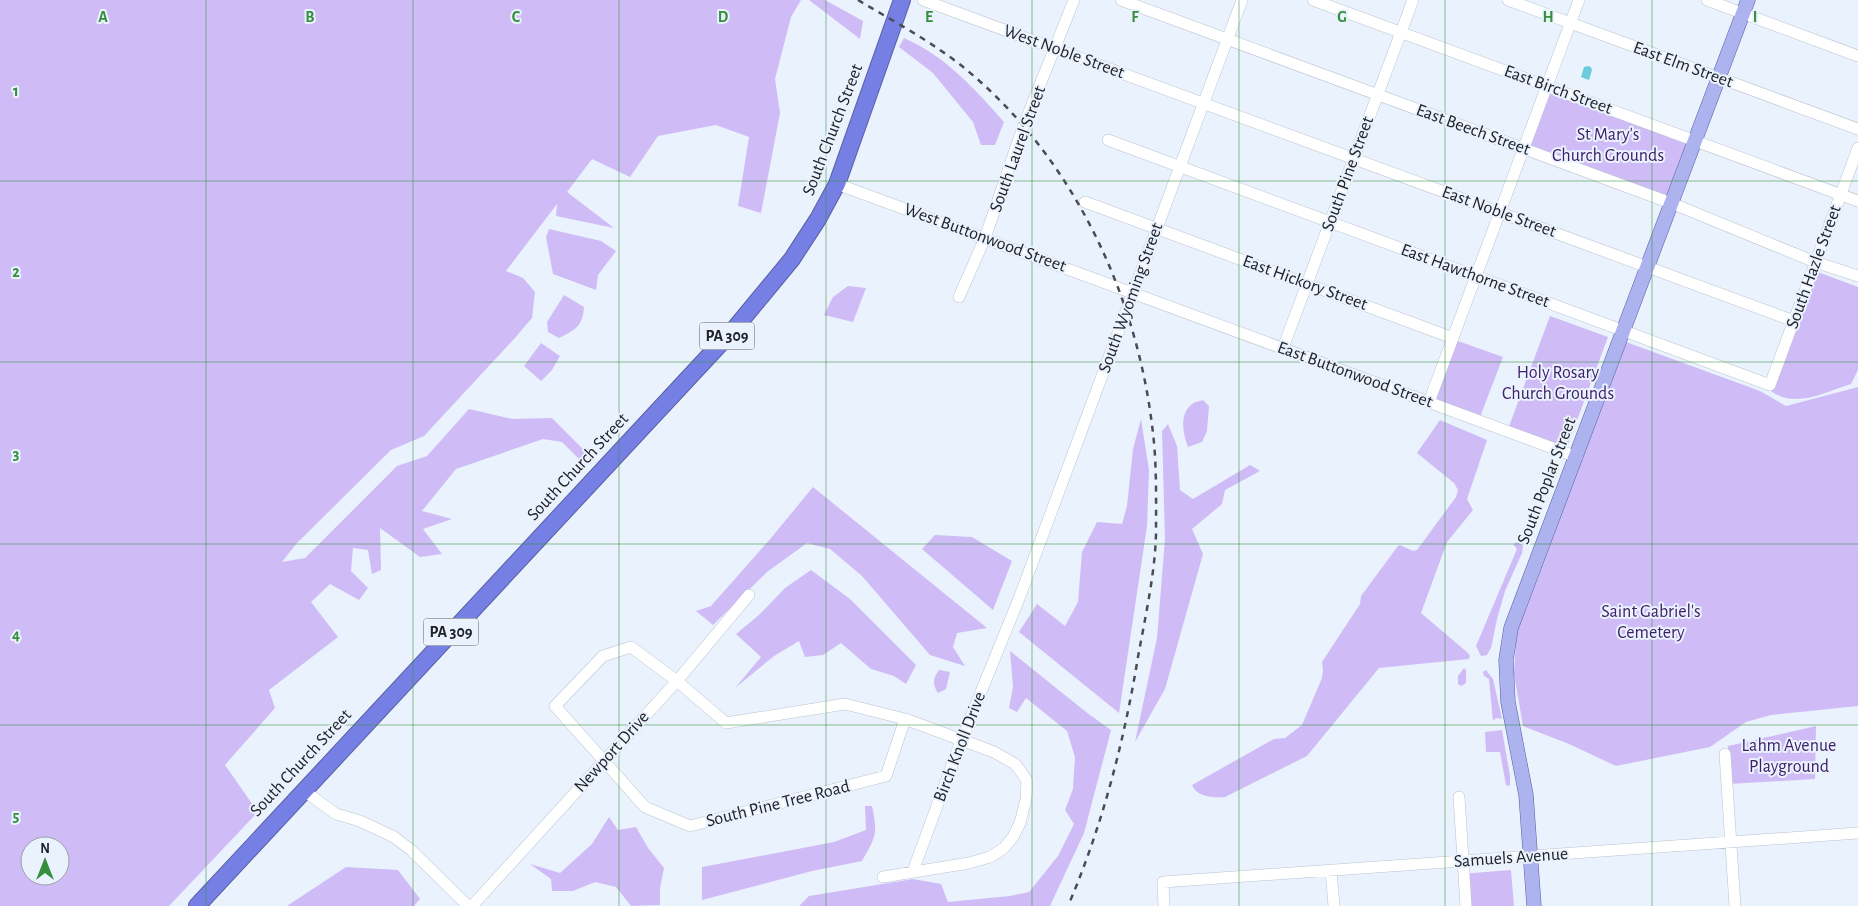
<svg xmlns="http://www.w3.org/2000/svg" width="1858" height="906" viewBox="0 0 1858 906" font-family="'Alegreya Sans',sans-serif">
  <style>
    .green { fill: #cfbcf7; fill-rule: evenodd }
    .water { fill: #6cccde }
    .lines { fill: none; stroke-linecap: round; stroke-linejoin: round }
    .minor-casing { stroke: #bac4d0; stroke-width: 12 }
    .major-casing { stroke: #585fa2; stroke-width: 15 }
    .highway-casing { stroke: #585fa2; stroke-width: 18 }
    .minor { stroke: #fff; stroke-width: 11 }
    .major { stroke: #adb3ef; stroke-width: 14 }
    .highway { stroke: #7680e4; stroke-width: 16 }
    .rail { stroke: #494d53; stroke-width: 2.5; stroke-dasharray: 6 6; stroke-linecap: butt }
    .grid { fill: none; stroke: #358f3f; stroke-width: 1; stroke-opacity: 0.55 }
    .labels { text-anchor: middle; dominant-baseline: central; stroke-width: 4; stroke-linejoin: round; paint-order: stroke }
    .shield { fill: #eaf2fd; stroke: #5d6168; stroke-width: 1 }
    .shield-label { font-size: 16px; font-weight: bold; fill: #202328 }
    .street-label { font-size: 18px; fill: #202328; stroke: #eaf2fd }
    .park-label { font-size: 18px; fill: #40206a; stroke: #eaf2fd }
    .grid-label { font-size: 16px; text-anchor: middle; font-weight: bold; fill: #358f3f; stroke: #eaf2fd; stroke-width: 4; stroke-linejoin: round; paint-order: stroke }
  </style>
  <rect width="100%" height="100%" fill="#eaf2fd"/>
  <!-- green -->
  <path class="green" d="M 0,0 L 801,0 L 791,17 L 775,79 L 780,113 L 761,213 L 738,206 L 749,137 L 716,125 L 658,136 L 630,177 L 592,159 L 567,192 L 614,228 L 556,216 L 557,204 L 506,271 L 523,278 L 535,292 L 532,318 L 514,339 L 424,436 L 391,450 L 297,543 L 282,562 L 305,558 L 397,466 L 427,456 L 469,409 L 512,419 L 552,418 L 587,453 L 579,459 L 562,442 L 543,439 L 456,469 L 422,511 L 452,519 L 423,529 L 442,554 L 420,557 L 380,528 L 381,570 L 372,574 L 368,550 L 353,548 L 351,571 L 368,588 L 359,600 L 330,584 L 311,602 L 338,637 L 269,690 L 275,708 L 225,765 L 258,812 L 169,906 L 0,906 ZM 30,846 L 60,846 L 60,876 L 30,876 Z
    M 809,0 L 825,0 L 863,21 L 860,39 Z
    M 904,38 C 944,55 975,89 1004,122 L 995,145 L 981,145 L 973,122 L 933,73 L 899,47 Z
    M 1549,93 L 1687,144 L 1666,197 L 1529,147 Z
    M 549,229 L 601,241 L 616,251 L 598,275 L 596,290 L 553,274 L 546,237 Z
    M 1815,271 L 1858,287 L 1858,370 L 1851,384 C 1826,392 1795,409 1771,391 Z
    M 848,286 L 866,288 L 853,322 L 824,315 L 833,297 Z
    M 564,295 L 584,307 C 583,326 575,330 559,338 L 548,332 L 547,322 Z
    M 1550,316 L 1608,337 L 1566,450 L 1508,429 Z
    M 1455,340 L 1503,357 L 1480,417 L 1433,400 Z
    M 1626,342 L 1760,391 L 1786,406 L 1858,387 L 1858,706 L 1771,715 L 1746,722 L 1710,747 L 1616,766 L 1569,744 L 1523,726 L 1514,674 L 1517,625 Z
    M 541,343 L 560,356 L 552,370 L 541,381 L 524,366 Z
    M 1203,400 L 1209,406 L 1207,431 L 1202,442 L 1188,447 C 1183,434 1179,415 1191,405 C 1194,402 1200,401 1203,400 Z
    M 1141,419 L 1149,470 L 1147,526 L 1119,713 L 1019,632 L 1037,604 L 1065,626 L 1078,602 L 1082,552 L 1097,522 L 1122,524 L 1127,506 L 1133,449 Z
    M 1440,420 L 1487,440 L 1467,499 L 1473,510 L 1447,542 L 1421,613 L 1468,653 L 1470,656 L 1469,659 L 1379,668 L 1307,756 L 1225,797 C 1214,798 1196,797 1192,785 L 1274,739 L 1285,738 L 1302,725 L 1322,678 L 1323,670 L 1322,662 L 1360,604 L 1361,596 L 1398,546 L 1400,545 L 1413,551 L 1417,550 L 1456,497 L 1458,490 L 1454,483 L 1417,453 Z
    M 1168,424 L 1177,446 L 1180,490 L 1193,499 L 1250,465 L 1260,471 L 1225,490 L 1222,504 L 1192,529 L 1203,554 L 1165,689 L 1135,742 L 1157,638 L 1165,539 L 1162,431 Z
    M 813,487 L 987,628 L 957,633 L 953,647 L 965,666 L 930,655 L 862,576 L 830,549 L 807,543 L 767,572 L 713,625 L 696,611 L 711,606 L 771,538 Z
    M 935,535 L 972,537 L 1012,561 L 993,610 L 922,549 Z
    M 1518,542 L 1523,546 L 1522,553 L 1505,591 L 1497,619 L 1491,648 L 1487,655 L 1481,656 L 1476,646 L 1517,549 L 1513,544 Z
    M 811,570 L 850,599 L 916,665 L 906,684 L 894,676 L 871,669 L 841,643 L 823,655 L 805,657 L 799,641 L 774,656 L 735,688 L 761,657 L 736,634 L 759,615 L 785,588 Z
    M 1010,651 L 1086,712 L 1111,730 L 1084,833 L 1050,906 L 799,906 L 809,896 L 913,879 L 941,884 L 948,902 L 1010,896 L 1029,892 L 1058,856 L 1074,824 L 1065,810 L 1073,789 L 1075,757 L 1067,731 L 1026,698 L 1017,712 L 1009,708 L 1013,687 Z
    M 1464,668 L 1466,670 L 1466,683 L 1461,686 L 1458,684 L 1458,676 Z
    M 939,670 L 950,672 L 946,689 L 938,693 C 932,684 933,678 939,670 Z
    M 1486,670 L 1493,679 L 1502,719 L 1496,718 L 1493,721 L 1489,679 L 1484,676 L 1483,672 Z
    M 1816,726 L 1815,779 L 1728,784 L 1728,746 Z
    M 1502,730 L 1510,776 L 1510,786 L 1506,785 L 1500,752 L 1486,752 L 1485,732 Z
    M 865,806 L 872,806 C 878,834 876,836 862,861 L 812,871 L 702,900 L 702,867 L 834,842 L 866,830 Z
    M 609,817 L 618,830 L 636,827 L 648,848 L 664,868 L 660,888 L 660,905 L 631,906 L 616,887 L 595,882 L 573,891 L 552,891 L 551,879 L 530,864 L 560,873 L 592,844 Z
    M 346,867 L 398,870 L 420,899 L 414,906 L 287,906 Z
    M 1511,870 L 1514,906 L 1462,906 L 1460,874 Z"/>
  <!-- water -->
  <path class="water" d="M 1588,66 L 1591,67 L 1592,70 L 1589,80 L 1581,77 L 1584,67 Z"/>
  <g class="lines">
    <defs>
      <path id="minor" d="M 923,0 L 1794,321
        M 1121,0 L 1671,203 L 1815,262 L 1858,276
        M 1313,0 L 1858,201
        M 1508,0 L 1858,129
        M 1707,0 L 1858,56
        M 1108,140 L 1770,385 L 1858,148
        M 837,184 L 1577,457
        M 1085,202 L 1453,338
        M 959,297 L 985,238 L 1023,127 L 1074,0
        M 1283,348 L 1413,0
        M 1429,402 L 1579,0
        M 1725,754 L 1735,906
        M 303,790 L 336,814 L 360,821 L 394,837 L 411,850 L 468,906
        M 1459,797 L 1466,906
        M 913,871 L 961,741 L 1020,596 L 1242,0
        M 1331,871 L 1334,906
        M 883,877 L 969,863 L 990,857 L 1004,848 L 1013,837 L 1020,823 L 1026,799 L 1027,781 L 1022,773 L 1015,764 L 994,752 L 905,719 L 845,704 L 726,723 L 677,681 L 631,647 L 603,656 L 555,706 L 645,807 L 690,826 L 886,776 L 905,719
        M 472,906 L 677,681 L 749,595
        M 1164,906 L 1163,882 L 1858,833"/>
      <path id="major" d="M 1534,906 L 1526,795 L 1508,702 L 1506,660 L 1511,628 L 1748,0"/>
      <path id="highway" d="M 197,906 L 735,328 L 792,259 L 818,219 L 837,184 L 902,0"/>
    </defs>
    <!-- minor casing -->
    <use href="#minor" class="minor-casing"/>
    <!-- major casing -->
    <use href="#major" class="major-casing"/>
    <!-- highway casing -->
    <use href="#highway" class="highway-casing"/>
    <!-- minor -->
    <use href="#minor" class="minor"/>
    <!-- major -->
    <use href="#major" class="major"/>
    <!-- highway -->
    <use href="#highway" class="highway"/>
    <!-- rail -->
    <path class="rail" d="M 858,0 C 898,24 940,46 975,77 C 1075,164 1136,295 1152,425 C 1157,461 1156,498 1156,534 C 1155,574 1145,618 1138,657 C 1124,742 1102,827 1068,906"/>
  </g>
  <!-- grid -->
  <path class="grid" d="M 206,0 L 206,906M 413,0 L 413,906M 619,0 L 619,906M 826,0 L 826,906M 1032,0 L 1032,906M 1239,0 L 1239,906M 1445,0 L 1445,906M 1652,0 L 1652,906M 0,181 L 1858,181M 0,362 L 1858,362M 0,544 L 1858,544M 0,725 L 1858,725"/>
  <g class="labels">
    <!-- shield labels -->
    <g class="shield">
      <rect x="699.5" y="322.5" width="55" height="27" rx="4"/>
      <rect x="423.5" y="618.5" width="55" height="27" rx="4"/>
    </g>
    <g class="shield-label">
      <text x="727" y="336">PA 309</text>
      <text x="451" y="632">PA 309</text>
    </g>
    <!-- street labels -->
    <g class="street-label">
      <text transform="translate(1064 52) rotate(20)">West Noble Street</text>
      <text transform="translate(1683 65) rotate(20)">East Elm Street</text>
      <text transform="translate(1558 90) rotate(20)">East Birch Street</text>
      <text transform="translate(833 130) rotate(-69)">South Church Street</text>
      <text transform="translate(1473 130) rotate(20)">East Beech Street</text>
      <text transform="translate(1018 149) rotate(-70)">South Laurel Street</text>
      <text transform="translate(1348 174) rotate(-70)">South Pine Street</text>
      <text transform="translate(1499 212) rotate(20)">East Noble Street</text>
      <text transform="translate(985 238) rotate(20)">West Buttonwood Street</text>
      <text transform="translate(1814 267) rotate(-70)">South Hazle Street</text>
      <text transform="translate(1475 276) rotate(20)">East Hawthorne Street</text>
      <text transform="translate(1305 283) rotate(20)">East Hickory Street</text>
      <text transform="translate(1131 298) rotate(-70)">South Wyoming Street</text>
      <text transform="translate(1355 375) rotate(20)">East Buttonwood Street</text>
      <text transform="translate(578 467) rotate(-47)">South Church Street</text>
      <text transform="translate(1547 481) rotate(-69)">South Poplar Street</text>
      <text transform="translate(960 747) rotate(-69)">Birch Knoll Drive</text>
      <text transform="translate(612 752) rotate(-48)">Newport Drive</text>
      <text transform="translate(301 763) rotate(-47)">South Church Street</text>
      <text transform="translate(778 804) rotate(-14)">South Pine Tree Road</text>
      <text transform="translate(1511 858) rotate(-4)">Samuels Avenue</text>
    </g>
    <!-- park labels -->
    <g class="park-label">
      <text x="1608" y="135">St Mary's<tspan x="1608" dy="21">Church Grounds</tspan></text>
      <text x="1558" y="373">Holy Rosary<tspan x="1558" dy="21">Church Grounds</tspan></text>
      <text x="1651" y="612">Saint Gabriel's<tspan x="1651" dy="21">Cemetery</tspan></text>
      <text x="1789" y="746">Lahm Avenue<tspan x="1789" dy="21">Playground</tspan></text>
    </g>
  </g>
  <g class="grid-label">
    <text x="103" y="22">A</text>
    <text x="310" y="22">B</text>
    <text x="516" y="22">C</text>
    <text x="723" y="22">D</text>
    <text x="929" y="22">E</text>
    <text x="1135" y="22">F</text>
    <text x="1342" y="22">G</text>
    <text x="1548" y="22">H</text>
    <text x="1755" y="22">I</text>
    <text x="16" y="96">1</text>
    <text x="16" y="277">2</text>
    <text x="16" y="459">3</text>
    <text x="16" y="640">4</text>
    <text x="16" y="821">5</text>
  </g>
  <!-- north arrow -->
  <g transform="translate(45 861)"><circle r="24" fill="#eaf2fd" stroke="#999fa8"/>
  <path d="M0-4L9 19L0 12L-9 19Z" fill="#358f3f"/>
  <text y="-8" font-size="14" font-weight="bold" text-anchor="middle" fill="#202328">N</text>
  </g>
</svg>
